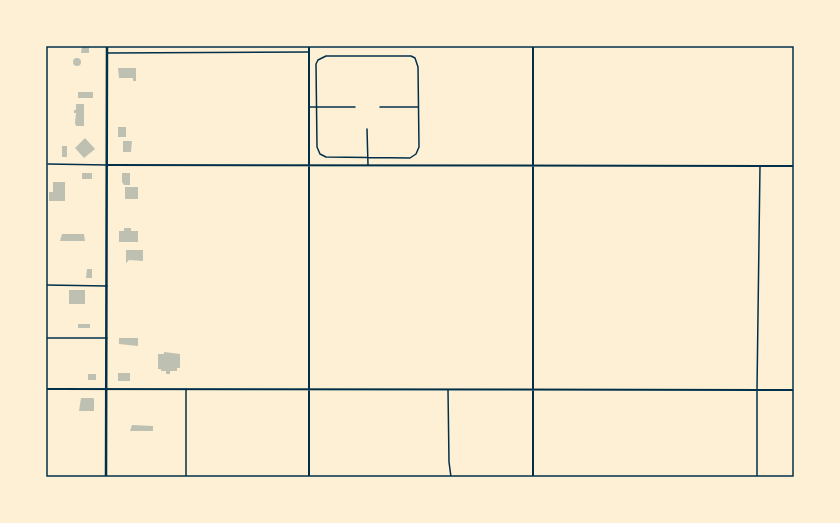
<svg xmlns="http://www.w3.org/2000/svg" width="840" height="523" viewBox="0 0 840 523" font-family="Commissioner,sans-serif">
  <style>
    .building { fill: #bec0b2 }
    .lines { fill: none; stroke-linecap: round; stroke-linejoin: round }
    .minor { stroke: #003049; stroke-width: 1.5 }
    .tertiary { stroke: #003049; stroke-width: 2 }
    .primary { stroke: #003049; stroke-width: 2.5 }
    .neatline { fill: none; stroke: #003049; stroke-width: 1.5 }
  </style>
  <rect width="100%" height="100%" fill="#fdf0d5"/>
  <!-- building -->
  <path class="building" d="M 82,46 L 89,46 L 89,53 L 81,53 Z
    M73 62a4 4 0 1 1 8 0a4 4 0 1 1-8 0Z
    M 118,68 L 136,68 L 136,81 L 133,81 L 133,78 L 119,78 Z
    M 78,92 L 93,92 L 93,98 L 78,98 Z
    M 76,104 L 84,104 L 84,126 L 76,126 L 75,123 L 76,113 L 74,113 L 74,110 L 76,110 Z
    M 118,127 L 126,127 L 126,137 L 118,137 Z
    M 85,138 L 95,149 L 84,158 L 75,148 Z
    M 123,141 L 132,141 L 131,152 L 123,152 Z
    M 62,146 L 67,146 L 67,157 L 62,157 Z
    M 82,173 L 92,173 L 92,179 L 82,179 Z
    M 122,173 L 130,173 L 130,185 L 124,185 L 122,182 Z
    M 53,182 L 65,182 L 65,201 L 49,201 L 49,192 L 53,192 Z
    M 125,187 L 138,187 L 138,199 L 125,199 Z
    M 124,228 L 131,228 L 131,231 L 138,231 L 138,242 L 119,242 L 119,231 L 124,231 Z
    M 62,234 L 84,234 L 85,241 L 60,241 Z
    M 126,250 L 143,250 L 143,261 L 129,260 L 126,263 Z
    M 87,269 L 92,269 L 92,278 L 86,278 Z
    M 69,290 L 85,290 L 85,304 L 69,304 Z
    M 78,324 L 90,324 L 90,328 L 78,328 Z
    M 119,338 L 138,338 L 138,346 L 119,344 Z
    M 164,352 L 180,354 L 180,368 L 177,368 L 177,371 L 170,371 L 170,374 L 166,374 L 166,371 L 161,371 L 161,369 L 158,369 L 158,354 L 164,354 Z
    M 118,373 L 130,373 L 130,381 L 118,381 Z
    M 88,374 L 96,374 L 96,380 L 88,380 Z
    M 81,398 L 93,398 L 94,399 L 94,411 L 79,411 Z
    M 132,425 L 153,426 L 153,431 L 130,431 Z"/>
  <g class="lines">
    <!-- minor -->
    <path class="minor" d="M 107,53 L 309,52
      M 326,56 L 411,56 L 415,58 L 418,67 L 419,147 L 416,154 L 410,158 L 326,157 L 320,154 L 317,147 L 316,64 L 318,60 Z
      M 309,107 L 355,107
      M 380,107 L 418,107
      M 367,129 L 368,165
      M 48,164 L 107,165
      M 46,285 L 107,286
      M 46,338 L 107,338
      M 448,390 L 449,462 L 451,477
      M 186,477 L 186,389
      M 757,477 L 757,389 L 760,166"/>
    <!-- tertiary -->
    <path class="tertiary" d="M 533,46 L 533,477
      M 107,165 L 794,166
      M 46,389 L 794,390
      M 309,477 L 309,46"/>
    <!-- primary -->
    <path class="primary" d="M 106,477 L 107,46"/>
  </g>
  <!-- border -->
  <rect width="840" height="523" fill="none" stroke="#fdf0d5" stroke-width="94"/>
  <rect x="47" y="47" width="746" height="429" class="neatline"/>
</svg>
